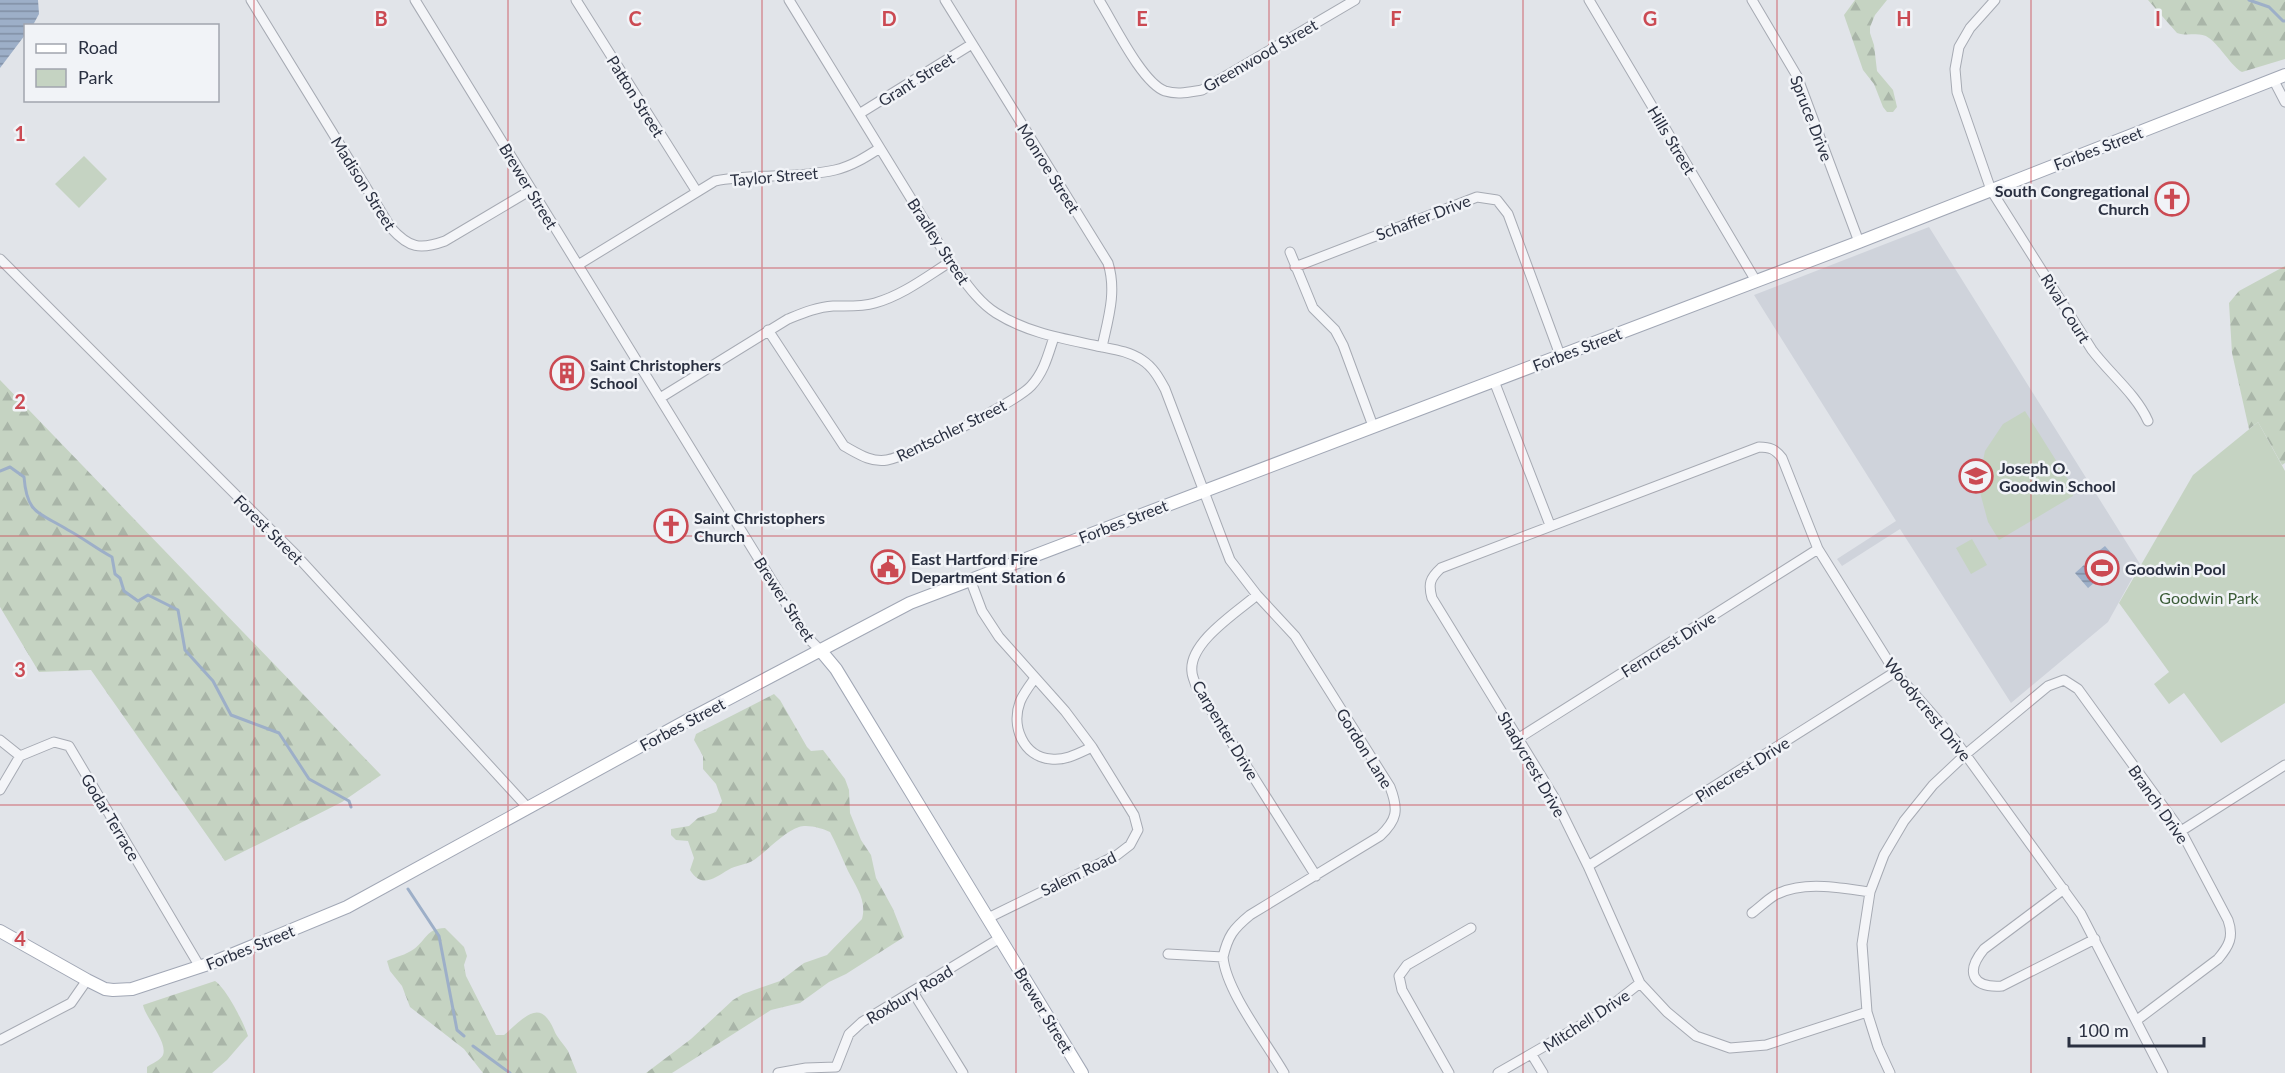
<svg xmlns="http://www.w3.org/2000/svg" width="2285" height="1073" viewBox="0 0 2285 1073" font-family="Lato,sans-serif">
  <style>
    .built { fill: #cfd3db }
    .green { fill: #c5d3c2 }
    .forest { fill: url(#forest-firs) }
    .water { fill: url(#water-rules) }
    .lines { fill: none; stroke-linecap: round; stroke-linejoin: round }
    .stream { stroke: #9dafc8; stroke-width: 3 }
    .minor-casing { stroke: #a6aab3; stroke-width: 11 }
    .major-casing { stroke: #a1a7b5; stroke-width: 14 }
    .minor { stroke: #f4f5f8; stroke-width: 9 }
    .major { stroke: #fff; stroke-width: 12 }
    .grid { fill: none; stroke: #cb4a53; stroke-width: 1.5; stroke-opacity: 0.55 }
    .labels { text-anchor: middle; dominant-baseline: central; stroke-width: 5; stroke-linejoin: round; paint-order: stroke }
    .street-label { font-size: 16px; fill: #2a3041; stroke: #f1f3f7 }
    .poi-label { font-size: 16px; font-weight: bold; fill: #2a3041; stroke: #f1f3f7; text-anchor: start }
    .park-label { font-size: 16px; fill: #3b5c37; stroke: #f1f3f7 }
    .grid-label { font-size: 20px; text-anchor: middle; font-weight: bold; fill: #cb4a53; stroke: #f1f3f7; stroke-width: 5; stroke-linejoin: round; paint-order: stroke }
  </style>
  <defs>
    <pattern id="forest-firs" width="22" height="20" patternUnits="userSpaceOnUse" patternTransform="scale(1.5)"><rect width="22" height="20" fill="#c5d3c2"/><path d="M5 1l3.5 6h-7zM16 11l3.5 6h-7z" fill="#a9b5a8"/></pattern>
    <pattern id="water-rules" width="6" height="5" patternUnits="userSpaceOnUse" patternTransform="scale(1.5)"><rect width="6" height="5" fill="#9dafc8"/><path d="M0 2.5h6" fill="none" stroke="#808fa4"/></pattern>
  </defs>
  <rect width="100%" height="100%" fill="#e1e4e9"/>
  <!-- built -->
  <path class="built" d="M 1929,227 L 2140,564 L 2108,622 L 2011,703 L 1900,529 L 1842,566 L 1837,559 L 1896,521 L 1754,295 Z"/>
  <!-- green -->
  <path class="green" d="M 84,156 L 107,179 L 79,208 L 55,184 Z
    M 2025,411 L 2074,489 L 2073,496 L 1999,540 L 1988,522 L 1978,485 L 1985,451 L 2003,424 Z
    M 2258,422 L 2285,471 L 2285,703 L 2221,743 L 2184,693 L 2169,704 L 2154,684 L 2169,672 L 2119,603 L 2193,475 Z
    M 1972,539 L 1987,565 L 1971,574 L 1956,548 Z"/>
  <!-- forest -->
  <path class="forest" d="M 1855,0 L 1887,0 L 1875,15 L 1870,27 L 1870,33 L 1874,45 L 1877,71 L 1893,90 L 1897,107 L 1893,112 L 1887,112 L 1883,107 L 1874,84 L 1863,70 L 1844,15 Z
    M 2148,0 L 2285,0 L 2285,59 L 2242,72 C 2232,67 2221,47 2209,38 C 2200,31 2188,37 2177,33 Z
    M 2285,266 L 2285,463 L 2282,465 L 2258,422 L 2249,429 L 2232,353 L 2229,303 L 2239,291 Z
    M 0,380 L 381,775 L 342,802 L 225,861 L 91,670 L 39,672 L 0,607 Z
    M 774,694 L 780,700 L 807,747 L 811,751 L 823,750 L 845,779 L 849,790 L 850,813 L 861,840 L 871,855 L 876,878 L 893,909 L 904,937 L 846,974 L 829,982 L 800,1003 L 771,1010 L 672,1073 L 646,1073 L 691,1039 L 733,1000 L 743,994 L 780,981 L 804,963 L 827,955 L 862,919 C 867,900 856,887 848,871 C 842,858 837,845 830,832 C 822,828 807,824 799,827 C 785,831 767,851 754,860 C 746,865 736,865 728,870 C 714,878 702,889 690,870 L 694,858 L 688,841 L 676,840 L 671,835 L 671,829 L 689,826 L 698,818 L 716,812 L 722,801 L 716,784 L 703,769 L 703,756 L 694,740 L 696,734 Z
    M 445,928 L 464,947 L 467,956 L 464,965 L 466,976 L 496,1035 L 504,1035 C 524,1018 540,997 554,1030 C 557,1038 564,1044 568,1051 C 571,1058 574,1066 577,1073 L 483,1073 L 464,1049 L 410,1007 L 402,986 L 390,971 L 387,961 C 395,957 406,955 414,949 C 427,939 426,929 445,928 Z
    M 215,981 C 226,988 244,1023 248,1036 L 246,1038 L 227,1060 L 212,1073 L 147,1073 L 147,1067 C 151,1064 161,1060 163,1055 C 168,1042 145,1017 143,1005 Z"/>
  <!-- water -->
  <path class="water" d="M 0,0 L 38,0 L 39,14 L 33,25 L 26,26 L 25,35 L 0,68 Z
    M 2105,546 L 2119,562 L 2088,588 L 2075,573 L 2084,565 L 2089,571 L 2102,560 L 2096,553 Z"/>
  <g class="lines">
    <!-- stream -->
    <path class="stream" d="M 2249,0 L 2269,7 L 2283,21 L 2285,21
      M 0,471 L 10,467 L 24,477 C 27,515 39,512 68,530 C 83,538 97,549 112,557 L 115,574 L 120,578 L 124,591 L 138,601 L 148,595 L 178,610 L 185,650 L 213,681 L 231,715 L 279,733 L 309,779 L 349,801 L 351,807
      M 408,889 L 439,936 L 457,1030 L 464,1036
      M 473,1046 L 510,1073"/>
    <defs>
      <path id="minor" d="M 251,0 L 391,228 C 409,248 420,250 445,241 L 531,190
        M 415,0 L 806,636 L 821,651
        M 576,0 L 697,192
        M 789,0 L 950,262 C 964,280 977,301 996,313 C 1026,332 1060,338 1093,345 C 1110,349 1127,350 1142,360 C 1153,367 1159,378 1165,389 L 1230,560 L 1257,595 L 1295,636 L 1390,787 C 1399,810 1397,820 1380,836 L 1250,915 C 1233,929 1228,936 1223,957
        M 945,0 L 1108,263 C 1117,292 1108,319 1102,347
        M 1099,0 C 1113,22 1142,83 1165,91 C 1178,95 1189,92 1202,90 L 1355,0
        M 1589,0 L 1756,281
        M 1752,0 L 1797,76 L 1859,242
        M 1995,0 L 1970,28 L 1959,47 L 1955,69 L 1957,92 L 1991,190 L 2092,350 C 2110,374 2136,394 2148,421
        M 2273,79 L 2285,102
        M 859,114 L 972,44
        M 1290,252 L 1313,308 L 1335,330 L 1343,345 L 1373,426
        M 0,259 L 296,555 L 528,808
        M 578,265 L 715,181 C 754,173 795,179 835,170 C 852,166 866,157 880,148
        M 1295,267 L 1477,197 L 1497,200 L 1508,214 L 1560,355
        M 768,330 L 844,446 C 857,453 871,463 887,460 C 909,456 1016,402 1031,386 C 1044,372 1048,355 1054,337
        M 1494,381 L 1550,525
        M 660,398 L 788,319 C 803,313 817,307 833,306 C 848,306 861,307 875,303 C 903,295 926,277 950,262
        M 970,579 L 982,611 L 999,637 L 1065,711 L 1092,747 L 1134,815 L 1138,830 L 1130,845 L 1117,855 L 988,918
        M 1257,595 C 1237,612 1188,643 1192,672 C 1192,676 1195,682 1196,686 L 1316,876
        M 1035,678 C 1030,685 1023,694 1020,702 C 1011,726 1023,757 1051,759 C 1065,761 1079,753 1092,747
        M 1519,738 L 1818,549
        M 0,740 L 20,756
        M 0,790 L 20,756 L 54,742 L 69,746 L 200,967
        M 2181,831 L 2285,765
        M 1588,866 L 1895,672
        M 2064,889 L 1984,949 C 1965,972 1972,988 2002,986 L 2095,939
        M 1752,913 C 1760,907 1767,900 1775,895 C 1804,880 1840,888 1870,892
        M 1168,954 L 1223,957 C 1226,991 1266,1042 1284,1073
        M 913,992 L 963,1073
        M 1867,1012 L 1766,1045 L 1730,1048 L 1696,1036 L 1667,1012 L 1640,983 L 1588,866 L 1554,797 L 1432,598 C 1428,584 1430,578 1441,568 L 1759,447 C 1770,447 1775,449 1782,458 L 1818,549 L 1895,672 L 1955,740 L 2081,914 L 2163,1073
        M 0,1040 L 71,1003 L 87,980
        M 1532,1055 L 1543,1073
        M 778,1073 L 806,1068 L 836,1067 L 849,1034 L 862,1022 L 1000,938
        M 1449,1073 L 1402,990 L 1399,976 L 1407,965 L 1471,928
        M 1498,1073 L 1602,1013 L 1640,983
        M 1890,1073 L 1878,1047 L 1867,1012 L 1862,944 L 1870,892 L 1884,855 L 1904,821 L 1933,785 L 1966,754 L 2048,686 L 2064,680 L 2078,689 L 2181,831 L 2228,920 C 2234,937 2229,946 2218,959 L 2137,1020"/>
      <path id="major" d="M 821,651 L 836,669 L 1082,1073
        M 0,931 L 87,980 L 105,989 L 113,990 L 132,989 L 214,962 L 347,907 L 688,720 L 910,603 L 1859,242 L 2285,75"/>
    </defs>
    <!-- minor casing -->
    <use href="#minor" class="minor-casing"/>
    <!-- major casing -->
    <use href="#major" class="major-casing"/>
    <!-- minor -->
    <use href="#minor" class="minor"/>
    <!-- major -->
    <use href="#major" class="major"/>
  </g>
  <!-- grid -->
  <path class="grid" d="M 254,0 L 254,1073M 508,0 L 508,1073M 762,0 L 762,1073M 1016,0 L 1016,1073M 1269,0 L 1269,1073M 1523,0 L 1523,1073M 1777,0 L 1777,1073M 2031,0 L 2031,1073M 0,268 L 2285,268M 0,536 L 2285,536M 0,805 L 2285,805"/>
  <!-- icons -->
  <defs>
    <symbol id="church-ring" viewBox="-11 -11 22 22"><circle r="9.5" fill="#f1f3f7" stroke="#cb4a53" stroke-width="1.5"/><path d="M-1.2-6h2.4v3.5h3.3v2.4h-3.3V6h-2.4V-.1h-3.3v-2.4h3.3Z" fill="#cb4a53"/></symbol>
    <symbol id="building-ring" viewBox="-11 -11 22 22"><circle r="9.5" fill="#f1f3f7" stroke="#cb4a53" stroke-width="1.5"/><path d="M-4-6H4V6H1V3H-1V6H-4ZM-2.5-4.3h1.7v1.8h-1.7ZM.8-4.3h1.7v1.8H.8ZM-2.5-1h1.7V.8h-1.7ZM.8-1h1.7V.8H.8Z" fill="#cb4a53"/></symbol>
    <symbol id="school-ring" viewBox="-11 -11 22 22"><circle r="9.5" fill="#f1f3f7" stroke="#cb4a53" stroke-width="1.5"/><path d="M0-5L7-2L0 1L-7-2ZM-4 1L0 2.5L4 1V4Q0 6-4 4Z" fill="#cb4a53"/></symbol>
    <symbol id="civic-ring" viewBox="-11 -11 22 22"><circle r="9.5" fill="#f1f3f7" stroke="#cb4a53" stroke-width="1.5"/><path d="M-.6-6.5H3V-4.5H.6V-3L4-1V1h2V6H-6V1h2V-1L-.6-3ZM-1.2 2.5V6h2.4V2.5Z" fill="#cb4a53"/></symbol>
    <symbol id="stadium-ring" viewBox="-11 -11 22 22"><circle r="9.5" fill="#f1f3f7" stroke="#cb4a53" stroke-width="1.5"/><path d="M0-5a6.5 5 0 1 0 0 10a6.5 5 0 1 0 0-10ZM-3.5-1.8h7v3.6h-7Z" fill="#cb4a53"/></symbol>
  </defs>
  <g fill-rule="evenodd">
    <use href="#church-ring" x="2153" y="180" width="38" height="38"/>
    <use href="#building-ring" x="548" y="354" width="38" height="38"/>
    <use href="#school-ring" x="1957" y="457" width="38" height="38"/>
    <use href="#church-ring" x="652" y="507" width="38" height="38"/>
    <use href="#civic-ring" x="869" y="548" width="38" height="38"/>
    <use href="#stadium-ring" x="2083" y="549" width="38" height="38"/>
  </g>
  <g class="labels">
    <!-- street labels -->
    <g class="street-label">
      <text transform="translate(1260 55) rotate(-30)">Greenwood Street</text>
      <text transform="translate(916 79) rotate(-32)">Grant Street</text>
      <text transform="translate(636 96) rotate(58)">Patton Street</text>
      <text transform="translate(1812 118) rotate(69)">Spruce Drive</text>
      <text transform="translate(1672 140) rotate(59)">Hills Street</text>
      <text transform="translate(2098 148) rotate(-21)">Forbes Street</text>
      <text transform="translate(1049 168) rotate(58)">Monroe Street</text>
      <text transform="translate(774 176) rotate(-5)">Taylor Street</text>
      <text transform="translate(364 183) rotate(58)">Madison Street</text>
      <text transform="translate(529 186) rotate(59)">Brewer Street</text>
      <text transform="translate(1423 217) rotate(-21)">Schaffer Drive</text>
      <text transform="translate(939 241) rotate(57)">Bradley Street</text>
      <text transform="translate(2066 308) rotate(58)">Rival Court</text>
      <text transform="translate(1577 349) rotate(-21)">Forbes Street</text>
      <text transform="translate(951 430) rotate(-26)">Rentschler Street</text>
      <text transform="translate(1123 521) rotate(-21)">Forbes Street</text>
      <text transform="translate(269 529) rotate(45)">Forest Street</text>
      <text transform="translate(785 599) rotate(57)">Brewer Street</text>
      <text transform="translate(1668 644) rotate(-32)">Ferncrest Drive</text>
      <text transform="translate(1928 709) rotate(51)">Woodycrest Drive</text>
      <text transform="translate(682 724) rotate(-28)">Forbes Street</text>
      <text transform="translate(1226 730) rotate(59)">Carpenter Drive</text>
      <text transform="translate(1365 748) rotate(58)">Gordon Lane</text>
      <text transform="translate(1532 764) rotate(60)">Shadycrest Drive</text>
      <text transform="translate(1742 769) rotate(-32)">Pinecrest Drive</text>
      <text transform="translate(2159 804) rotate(55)">Branch Drive</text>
      <text transform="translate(111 817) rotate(59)">Godar Terrace</text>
      <text transform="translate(1078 873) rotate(-26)">Salem Road</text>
      <text transform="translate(250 947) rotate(-22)">Forbes Street</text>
      <text transform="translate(909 994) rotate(-31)">Roxbury Road</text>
      <text transform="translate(1044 1010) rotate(59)">Brewer Street</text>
      <text transform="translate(1586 1020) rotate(-33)">Mitchell Drive</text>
    </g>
    <!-- poi labels -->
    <g class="poi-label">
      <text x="2149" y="190" text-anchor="end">South Congregational<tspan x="2149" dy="18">Church</tspan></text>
      <text x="590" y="364">Saint Christophers<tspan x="590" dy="18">School</tspan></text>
      <text x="1999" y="467">Joseph O.<tspan x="1999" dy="18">Goodwin School</tspan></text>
      <text x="694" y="517">Saint Christophers<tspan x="694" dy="18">Church</tspan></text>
      <text x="911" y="558">East Hartford Fire<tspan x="911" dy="18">Department Station 6</tspan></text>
      <text x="2125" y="568">Goodwin Pool</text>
    </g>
    <!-- park labels -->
    <g class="park-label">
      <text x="2209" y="597">Goodwin Park</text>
    </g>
  </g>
  <g class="grid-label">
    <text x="381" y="26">B</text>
    <text x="635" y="26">C</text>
    <text x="889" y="26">D</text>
    <text x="1142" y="26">E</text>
    <text x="1396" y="26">F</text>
    <text x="1650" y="26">G</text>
    <text x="1904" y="26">H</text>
    <text x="2158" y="26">I</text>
    <text x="20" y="141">1</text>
    <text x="20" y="409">2</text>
    <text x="20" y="677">3</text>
    <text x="20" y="946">4</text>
  </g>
  <!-- legend -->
  <rect x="24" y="24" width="195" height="78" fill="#f1f3f7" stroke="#a1a5ae" stroke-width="1.5"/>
  <rect x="36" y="44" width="30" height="9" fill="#ffffff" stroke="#a1a5ae" stroke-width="1.5"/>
  <text x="78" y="54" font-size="18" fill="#2a3041">Road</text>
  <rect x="36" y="69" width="30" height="18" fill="#c5d3c2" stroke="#a1a5ae" stroke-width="1.5"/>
  <text x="78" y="84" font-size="18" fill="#2a3041">Park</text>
  <!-- scale -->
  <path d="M2069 1037v9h135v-9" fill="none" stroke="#2a3041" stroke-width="3"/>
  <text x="2078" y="1037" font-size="18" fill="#2a3041" stroke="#f1f3f7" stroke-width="4.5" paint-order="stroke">100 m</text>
</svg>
